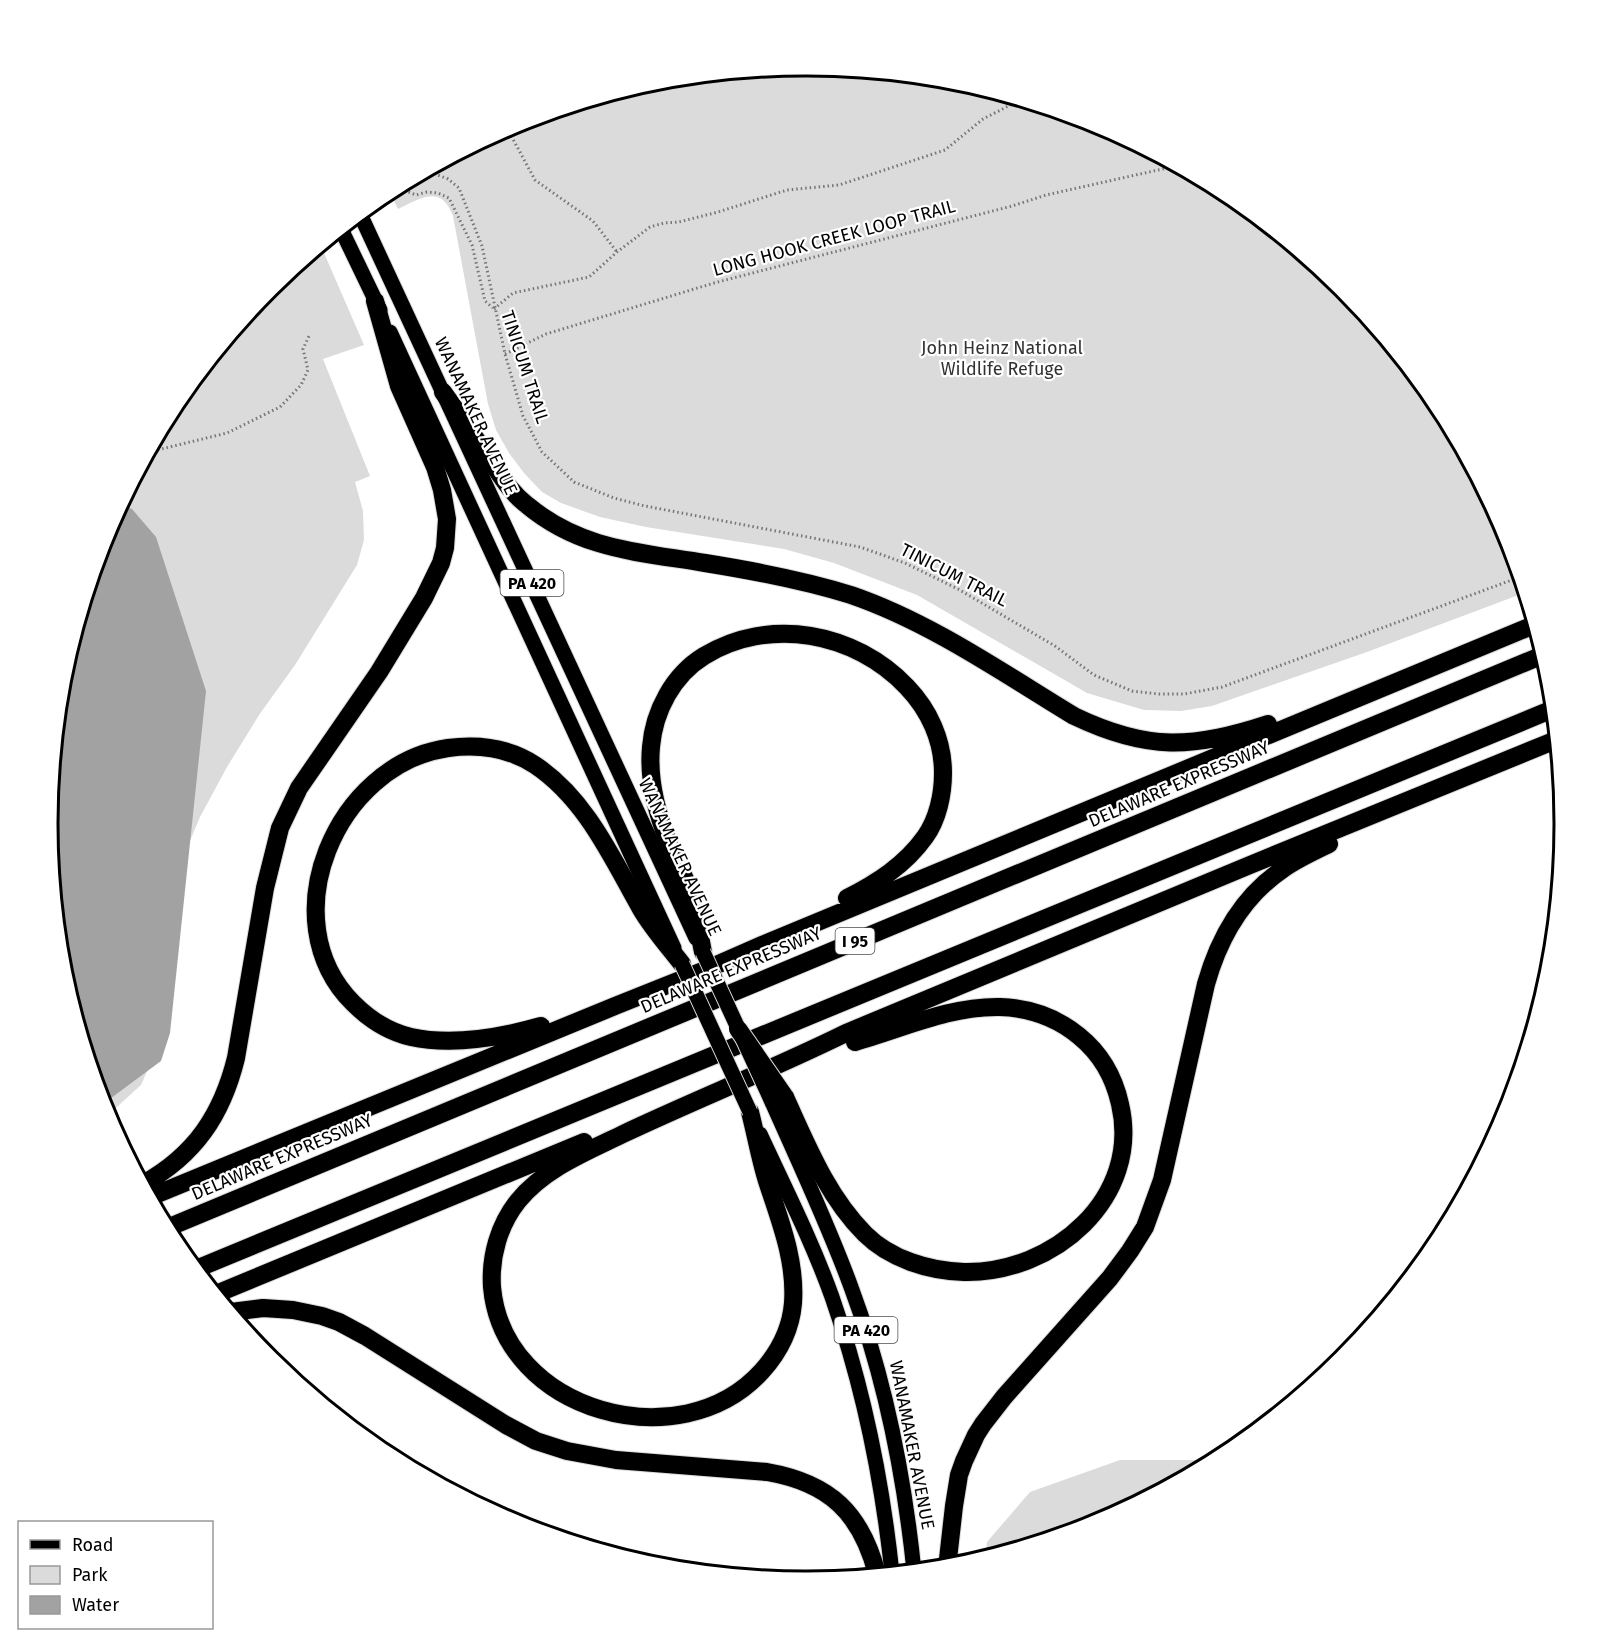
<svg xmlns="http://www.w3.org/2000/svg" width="1612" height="1647" viewBox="0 0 1612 1647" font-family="'Fira Sans',sans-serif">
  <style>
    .green { fill: #dbdbdb }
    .water { fill: #a2a2a2 }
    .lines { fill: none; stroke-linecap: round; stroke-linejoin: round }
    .primary-casing { stroke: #dbdbdb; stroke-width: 17 }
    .highway-casing { stroke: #dbdbdb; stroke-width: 20 }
    .path { stroke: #767676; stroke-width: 3; stroke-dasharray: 1.5 3; stroke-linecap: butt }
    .primary { stroke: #000; stroke-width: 15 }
    .highway { stroke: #000; stroke-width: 18 }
    .primary-bridge-casing { stroke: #dbdbdb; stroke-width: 17; stroke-linecap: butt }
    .highway-bridge-casing { stroke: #dbdbdb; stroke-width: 20; stroke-linecap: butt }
    .primary-bridge { stroke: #000; stroke-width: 15 }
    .highway-bridge { stroke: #000; stroke-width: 18 }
    .labels { text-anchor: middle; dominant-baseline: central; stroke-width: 4.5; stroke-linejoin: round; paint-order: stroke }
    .shield { fill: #fff; stroke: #4c4c4c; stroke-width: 1.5 }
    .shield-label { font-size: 16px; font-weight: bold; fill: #000 }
    .street-label { font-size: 18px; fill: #000; stroke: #fff }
    .park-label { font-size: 18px; fill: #323232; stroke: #fff }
    .rim { fill: none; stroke: #000; stroke-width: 3 }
  </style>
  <rect width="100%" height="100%" fill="#fff"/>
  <!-- green -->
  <path class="green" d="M 806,66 L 954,80 L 1096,123 L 1227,193 L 1342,288 L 1436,403 L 1506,534 L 1524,593 L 1367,652 L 1212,706 L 1181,711 L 1144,710 L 1087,693 L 917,595 L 834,563 L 784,549 L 646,527 L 600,517 L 561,503 L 542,492 L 524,473 L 509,453 L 496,430 L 488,404 L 453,216 C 441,184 421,198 398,209 L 389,191 L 516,123 L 658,80 Z
    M 321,246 L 364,345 L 323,359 L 370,476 L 355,482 L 363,511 L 364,540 L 357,565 L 295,665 L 259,715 L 227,767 L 200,817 L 182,860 L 159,1044 L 141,1085 L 107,1116 L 63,971 L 48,824 L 63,675 L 106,533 L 176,402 L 270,287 Z
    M 1120,1460 L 1215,1460 L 1096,1524 L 985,1558 L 987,1542 L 1030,1492 Z"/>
  <!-- water -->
  <path class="water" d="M 121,505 L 132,509 L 156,537 L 206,691 L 170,1033 L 161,1061 L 103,1104 L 63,971 L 48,824 L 63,675 L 106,533 Z"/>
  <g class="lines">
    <defs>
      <path id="primary" d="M 360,214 L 696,938
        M 341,229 L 380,310
        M 390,332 L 674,948
        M 772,1102 C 799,1163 828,1224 851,1287 C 885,1378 904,1474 914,1571
        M 760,1134 C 785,1188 812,1241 832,1297 C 863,1386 882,1479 892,1573"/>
      <path id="highway" d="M 443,392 C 458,413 473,434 487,456 C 500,474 509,491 527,505 C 581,550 639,552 705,563 C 755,571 803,580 851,595 C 930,622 1003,673 1074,716 C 1147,751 1193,749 1268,724
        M 703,952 C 699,933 697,912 691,894 C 685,877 676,861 669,844 C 657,814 648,779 651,747 C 654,711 673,675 704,656 C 769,616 855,632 907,687 C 929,710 943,740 943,773 C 943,794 938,819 925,837 C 905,865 877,883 847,898
        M 541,1026 C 502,1037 452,1046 411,1037 C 389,1032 369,1019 353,1003 C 270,920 336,764 448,748 C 478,744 509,748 535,765 C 586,799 612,858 641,909 C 652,928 668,946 682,964
        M 785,1097 C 807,1145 827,1196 865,1234 C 890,1259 929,1271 964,1272 C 1053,1274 1142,1198 1120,1104 C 1114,1077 1100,1053 1079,1036 C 1056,1017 1029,1008 1000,1007 C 949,1006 902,1029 855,1042
        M 750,1112 C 756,1135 760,1159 767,1181 C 780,1221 796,1260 793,1303 C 791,1328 779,1352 762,1371 C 681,1461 503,1412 492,1287 C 490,1256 499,1225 518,1201 C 545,1168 586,1152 623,1134 C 697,1099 773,1069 846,1033 L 1250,865 L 1556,740
        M 143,1184 C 195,1155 222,1115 236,1058 L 265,888 L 280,828 L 299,788 L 379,672 L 424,598 L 441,563 L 445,548 L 447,519 L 442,490 L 435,467 L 399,386 L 375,301
        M 150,1197 L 615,1006 L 705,970 L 762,945 L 1534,625
        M 167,1228 L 1543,655
        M 196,1269 L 1553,709
        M 216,1294 L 584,1142
        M 231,1312 L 263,1308 L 293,1310 L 322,1316 L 339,1322 L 365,1336 L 506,1425 L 536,1441 L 567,1451 L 616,1460 L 767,1472 C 830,1483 861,1513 877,1574
        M 947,1568 L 954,1506 L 959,1475 L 964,1461 L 976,1435 L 983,1424 L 1004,1397 L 1110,1278 L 1130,1251 L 1145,1227 L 1162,1180 L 1206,984 C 1219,938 1243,896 1283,869 C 1297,859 1313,852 1329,844"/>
    </defs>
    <!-- primary casing -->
    <use href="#primary" class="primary-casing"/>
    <!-- highway casing -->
    <use href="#highway" class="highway-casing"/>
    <!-- path -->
    <path class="path" d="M 507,128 L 535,180 L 593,221 L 617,252
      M 400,185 L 421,176 L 435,174 L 448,179 L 459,188 L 482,246 L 505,354 L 523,416 L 542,452 L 574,482 L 614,498 L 645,506 L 860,547 L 905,563 L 958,589 L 1055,646 L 1094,675 L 1132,691 L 1159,694 L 1184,694 L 1222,687 L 1520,577
      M 396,187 L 416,195 L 427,192 L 438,193 L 449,198 L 472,245 L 485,301 L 493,308
      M 494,309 L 513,293 L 589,277 L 617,252 L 650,227 L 664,223 L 679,222 L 718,212 L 787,190 L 839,185 L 945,150 L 983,119 L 1020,100
      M 505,354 L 546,334 L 714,283 L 1012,206 L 1046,195 L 1176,166
      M 149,452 L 227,433 L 280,407 L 301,385 L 308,370 L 303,349 L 309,336"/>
    <!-- primary -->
    <use href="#primary" class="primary"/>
    <!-- highway -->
    <use href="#highway" class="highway"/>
    <defs>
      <path id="primary-bridge" d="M 703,952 L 772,1102
        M 682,964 L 750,1112"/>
      <path id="highway-bridge" d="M 738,1029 L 785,1097"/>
    </defs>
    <!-- primary-bridge casing -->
    <use href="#primary-bridge" class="primary-bridge-casing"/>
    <!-- highway-bridge casing -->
    <use href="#highway-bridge" class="highway-bridge-casing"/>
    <!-- primary-bridge -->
    <use href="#primary-bridge" class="primary-bridge"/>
    <!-- highway-bridge -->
    <use href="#highway-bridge" class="highway-bridge"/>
  </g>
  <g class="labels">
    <!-- shield labels -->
    <g class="shield">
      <rect x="500.5" y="570" width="63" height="26" rx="4.5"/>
      <rect x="835.5" y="928" width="39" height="26" rx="4.5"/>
      <rect x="834.5" y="1317" width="63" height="26" rx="4.5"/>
    </g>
    <g class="shield-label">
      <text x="532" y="583">PA 420</text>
      <text x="855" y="941">I 95</text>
      <text x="866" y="1330">PA 420</text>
    </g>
    <!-- street labels -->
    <g class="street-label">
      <text transform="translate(834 238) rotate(-15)">LONG HOOK CREEK LOOP TRAIL</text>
      <text transform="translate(525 367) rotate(72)">TINICUM TRAIL</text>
      <text transform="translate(476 416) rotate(65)">WANAMAKER AVENUE</text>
      <text transform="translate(954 575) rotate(27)">TINICUM TRAIL</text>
      <text transform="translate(1179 784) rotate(-23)">DELAWARE EXPRESSWAY</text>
      <text transform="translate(680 857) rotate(65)">WANAMAKER AVENUE</text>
      <text transform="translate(731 970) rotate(-23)">DELAWARE EXPRESSWAY</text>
      <text transform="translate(282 1157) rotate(-23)">DELAWARE EXPRESSWAY</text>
      <text transform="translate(912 1445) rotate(79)">WANAMAKER AVENUE</text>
    </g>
    <!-- park labels -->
    <g class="park-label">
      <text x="1002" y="348">John Heinz National<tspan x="1002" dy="21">Wildlife Refuge</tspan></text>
    </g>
  </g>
  <!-- crop -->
  <path d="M0 0H1612V1647H0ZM805 76H807A747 747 0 0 1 1554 823V824A747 747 0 0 1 807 1571H805A747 747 0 0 1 58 824V823A747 747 0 0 1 805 76Z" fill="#fff" fill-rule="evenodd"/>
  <path class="rim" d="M805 76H807A747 747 0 0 1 1554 823V824A747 747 0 0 1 807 1571H805A747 747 0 0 1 58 824V823A747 747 0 0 1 805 76Z"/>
  <!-- legend -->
  <rect x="18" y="1521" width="195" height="108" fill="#ffffff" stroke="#999999" stroke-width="1.5"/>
  <rect x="30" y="1540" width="30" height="9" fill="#000000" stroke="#999999" stroke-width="1.5"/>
  <text x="72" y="1551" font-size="18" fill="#000000">Road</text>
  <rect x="30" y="1566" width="30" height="18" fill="#dbdbdb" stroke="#999999" stroke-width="1.5"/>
  <text x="72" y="1581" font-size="18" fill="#000000">Park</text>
  <rect x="30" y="1596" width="30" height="18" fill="#a2a2a2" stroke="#999999" stroke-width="1.5"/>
  <text x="72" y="1611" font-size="18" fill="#000000">Water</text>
</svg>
